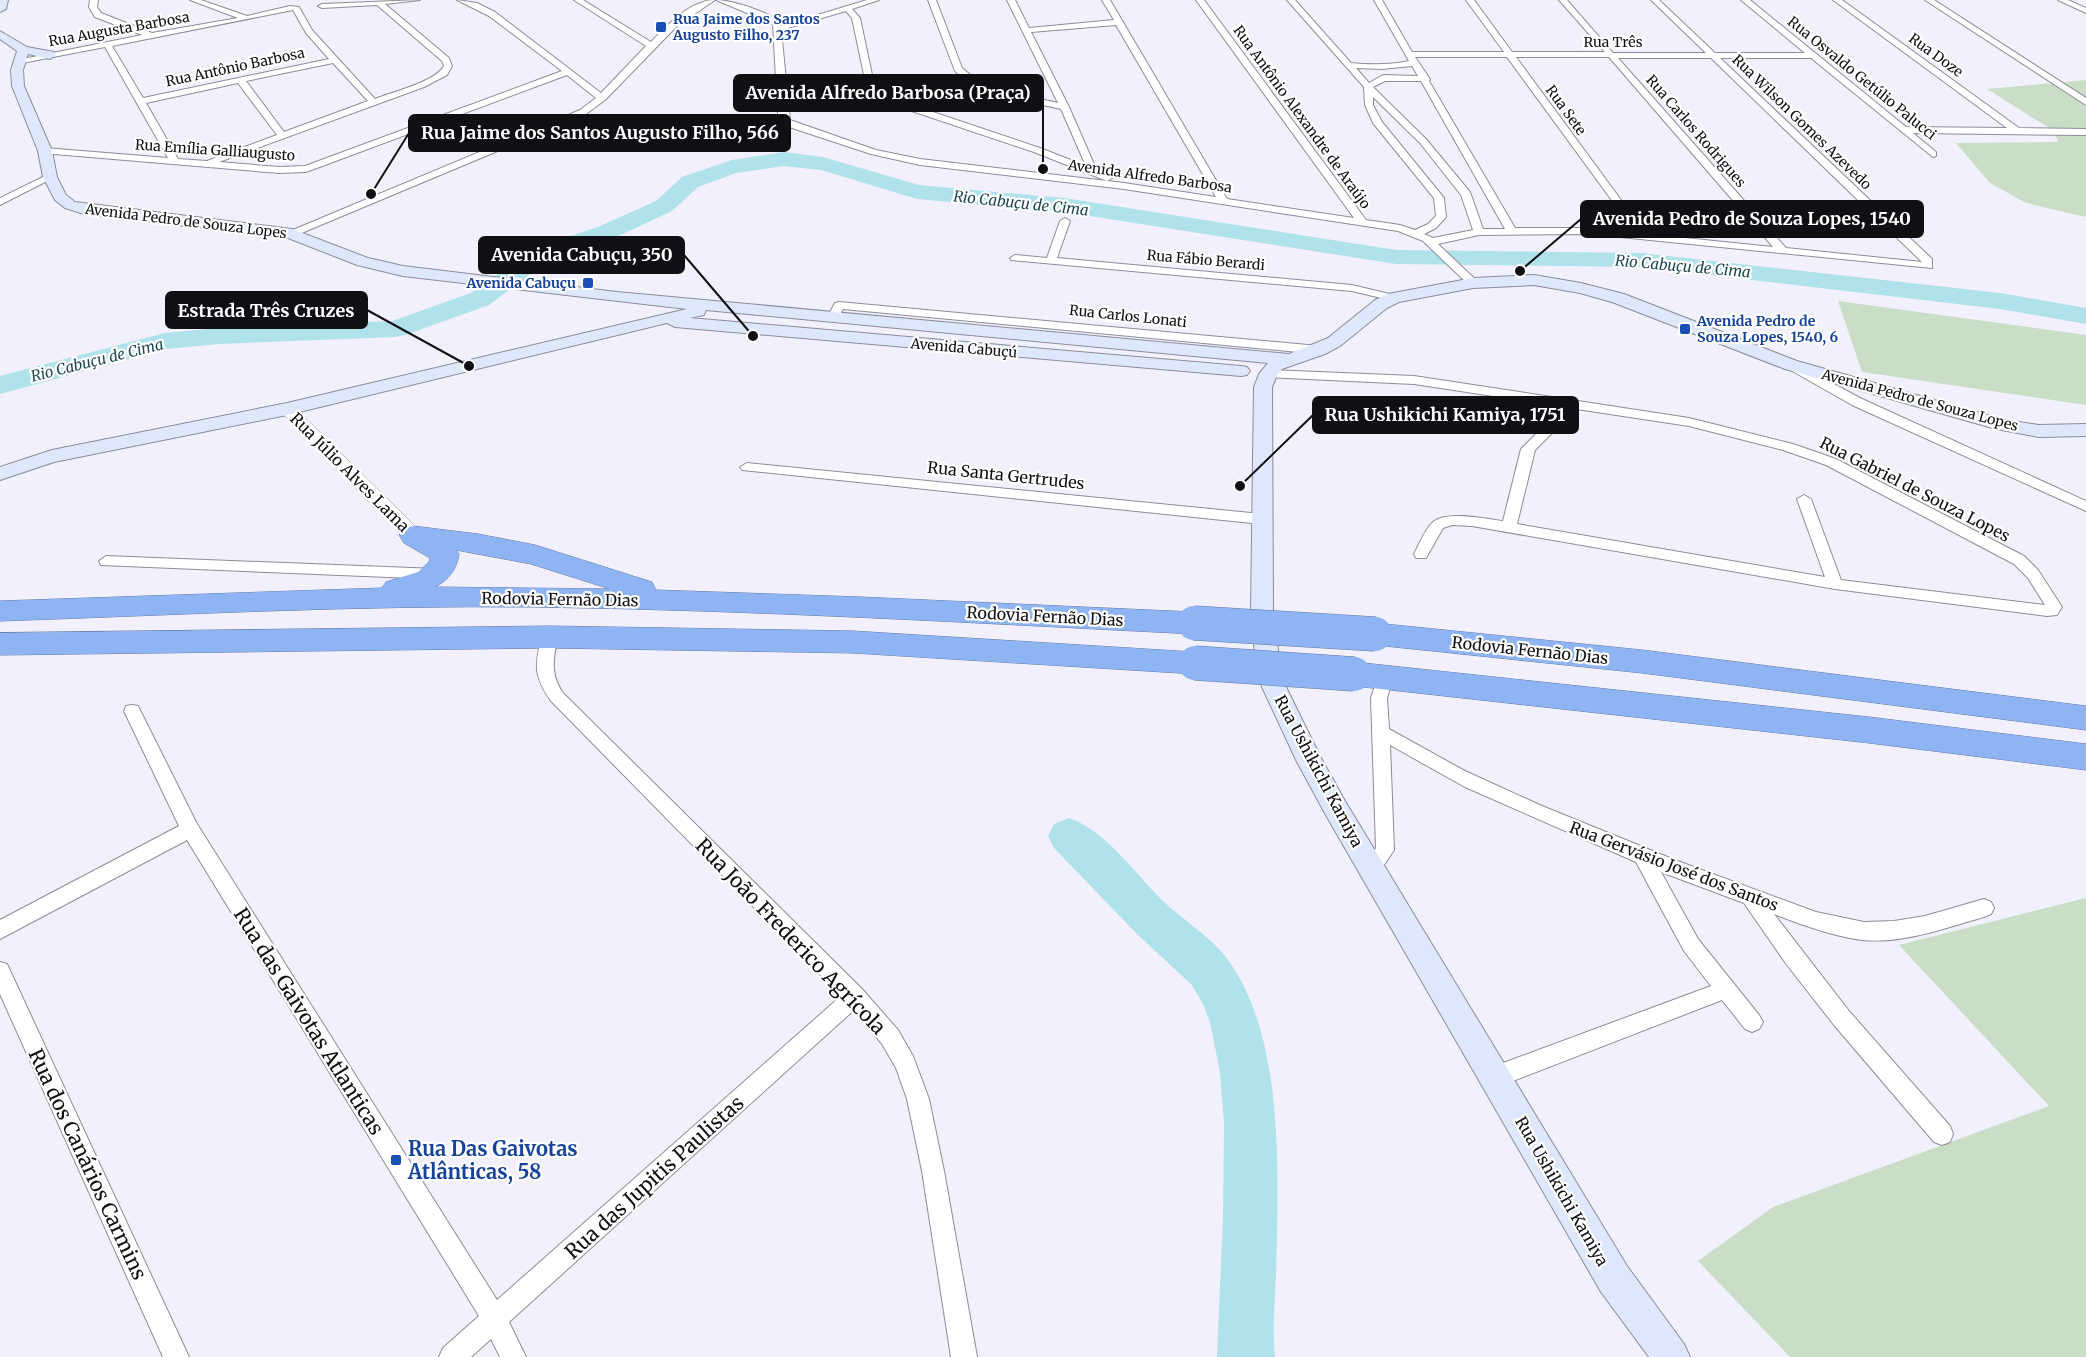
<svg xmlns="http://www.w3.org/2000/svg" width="2086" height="1357" viewBox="0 0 2086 1357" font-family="Merriweather,serif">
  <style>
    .green { fill: #caddc6 }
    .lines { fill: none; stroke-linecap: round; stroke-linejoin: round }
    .river { fill: #afe2ea; fill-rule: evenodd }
    .minor-casing { stroke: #8e8c98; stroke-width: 2 }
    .tertiary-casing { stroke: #8e8c98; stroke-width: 1 }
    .secondary-casing { stroke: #8e8c98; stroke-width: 2 }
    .motorway-casing { stroke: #637ba6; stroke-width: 1 }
    .minor { fill: #fff; fill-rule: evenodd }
    .tertiary { fill: #fff; fill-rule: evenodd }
    .secondary { fill: #dde8fc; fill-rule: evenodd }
    .motorway { fill: #8fb4f4; fill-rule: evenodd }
    .motorway-bridge-casing { stroke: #637ba6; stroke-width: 35; stroke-linecap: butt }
    .motorway-bridge { stroke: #8fb4f4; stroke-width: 34 }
    .transit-dot { fill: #1a4fb4; stroke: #fff; stroke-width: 2 }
    .labels { text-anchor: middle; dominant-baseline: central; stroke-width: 4.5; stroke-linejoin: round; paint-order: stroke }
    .far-transit-label { font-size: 14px; font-weight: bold; fill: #164399; stroke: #fff; text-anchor: start }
    .far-street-label { font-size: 14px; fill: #101014; stroke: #fff }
    .far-water-label { font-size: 15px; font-style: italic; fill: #1b484f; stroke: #fff }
    .street-label { font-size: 16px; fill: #101014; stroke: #fff }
    .near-street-label { font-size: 20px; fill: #101014; stroke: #fff }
    .near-transit-label { font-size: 20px; font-weight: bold; fill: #164399; stroke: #fff; text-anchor: start }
    .leader { fill: none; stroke: #101014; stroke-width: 2 }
    .callout-dot { fill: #101014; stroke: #fff; stroke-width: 2 }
    .callout { fill: #101014; stroke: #101014; stroke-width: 2 }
    .callout-label { font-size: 18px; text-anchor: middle; font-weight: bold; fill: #fff }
  </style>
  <rect width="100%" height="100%" fill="#f2f0fc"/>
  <!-- green -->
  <path class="green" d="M 2086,80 L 2086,217 L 2026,203 L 1990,183 L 1956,143 L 2058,142 L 2054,131 L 1987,89 Z
    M 1838,301 L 2086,335 L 2086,405 L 1862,372 Z
    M 2086,898 L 2086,1357 L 1790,1357 L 1698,1261 L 1773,1207 L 2049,1106 L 1899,945 Z"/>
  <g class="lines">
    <!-- river -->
    <path class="river" d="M 784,152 L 823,157 L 919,185 L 1064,198 L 1396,250 L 1641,253 L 2000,293 L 2086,308 L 2086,324 L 2000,309 L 1641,267 L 1396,264 L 1064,212 L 917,199 L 821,170 L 784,166 L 736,173 L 698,187 L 672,211 L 616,237 L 565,254 L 541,266 L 489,305 L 405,335 L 395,337 L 218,344 L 166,349 L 0,394 L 0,376 L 165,333 L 218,328 L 392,321 L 471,293 L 523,256 L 547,244 L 598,227 L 656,201 L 682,177 L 732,160 Z
      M 1069,818 C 1106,831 1133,871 1161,899 C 1180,918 1214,939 1228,960 C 1286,1039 1278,1181 1276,1275 C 1275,1302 1272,1330 1275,1357 L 1217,1357 L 1223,1217 L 1224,1124 L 1220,1072 L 1210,1022 L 1204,1006 L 1192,985 L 1138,935 L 1054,848 L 1048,836 L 1054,824 Z"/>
    <defs>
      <path id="minor" d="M 90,0 L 98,0 L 97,7 L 101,13 L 152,33 L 238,18 L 190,0 L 201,0 L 247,16 L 290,6 L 299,7 L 312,30 L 375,99 C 392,92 435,82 444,66 L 442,61 L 377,5 L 322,8 L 318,6 L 322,4 L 420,0 L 385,4 L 449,58 L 452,66 L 447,75 L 424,87 L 219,162 L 279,167 L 305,166 L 562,71 L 489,16 L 457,0 L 477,3 L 495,12 L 601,93 L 646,46 L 574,0 L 583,0 L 651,42 C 667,25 691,0 715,0 L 677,26 L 605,100 L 586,114 L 292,237 L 288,236 L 288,232 L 580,110 L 596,98 L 567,75 L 306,172 L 279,173 L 42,153 L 42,149 L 45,148 L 168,158 L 105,47 L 22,63 L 18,60 L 142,35 L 95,17 L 89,7 ZM 293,10 L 306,33 L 329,59 L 143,98 L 112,46 ZM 333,63 L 368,101 L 284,132 L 246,81 ZM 238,83 L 277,135 L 207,161 L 178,159 L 146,103 Z
        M 716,0 C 730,0 777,13 781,26 L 867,0 L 879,0 L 852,9 L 860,18 L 875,89 L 879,94 L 1040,148 L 1086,166 L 1061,109 C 1026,101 982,97 955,71 L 928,0 L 936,0 L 962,68 C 987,92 1026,95 1058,103 L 1007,0 L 1015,0 L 1029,28 L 1114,20 L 1102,0 L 1110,0 L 1227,199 L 1354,218 L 1196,0 L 1204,0 L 1366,220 L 1400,225 L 1415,230 L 1428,224 L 1436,216 L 1434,198 L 1373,123 L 1365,105 L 1364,87 L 1287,0 L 1295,0 L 1351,63 C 1371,65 1390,65 1409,61 L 1374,0 L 1382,0 L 1412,52 L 1504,52 L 1466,0 L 1474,0 L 1512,52 L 1605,52 L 1559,0 L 1567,0 L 1613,53 L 1706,53 L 1651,0 L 1659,0 L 1715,53 L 1805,53 L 1741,0 L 1750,0 L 1906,127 L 2007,128 L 1833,0 L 1842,0 L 2019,128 L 2086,129 L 2086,135 L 1913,133 L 1936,152 L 1936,156 L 1933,157 L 1811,58 L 1720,58 L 1932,259 L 1932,268 L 1590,234 L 1479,235 L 1438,244 L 1477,281 L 1477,285 L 1469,285 L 1423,241 L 1398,231 L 1124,189 L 920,165 L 871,154 L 789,127 L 783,124 L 778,116 L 773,24 ZM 846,11 L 852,18 L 867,89 L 873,98 L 1034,152 L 1107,181 L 1112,178 L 1097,171 L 1069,107 L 1031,32 L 1116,25 L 1216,197 L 1124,183 L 920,159 L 876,150 L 790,120 L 781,30 ZM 1415,57 L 1507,57 L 1635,232 L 1590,228 L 1515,228 L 1429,81 L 1430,79 ZM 1516,57 L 1609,57 L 1773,247 L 1646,234 ZM 1618,58 L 1711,58 L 1922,262 L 1786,248 ZM 1412,66 L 1418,76 L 1383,75 L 1369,83 L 1356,68 L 1382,69 ZM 1385,81 L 1421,81 L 1505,229 L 1483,229 L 1470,192 L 1426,139 L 1373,87 ZM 1373,97 L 1420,143 L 1461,195 L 1473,230 L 1433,238 L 1424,234 L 1436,228 L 1446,217 L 1444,198 L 1382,122 L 1373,105 Z
        M 1925,0 L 1934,0 L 2086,98 L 2086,105 Z
        M 2058,0 L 2068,0 L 2086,8 L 2086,13 Z
        M 47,175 L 55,177 L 0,205 L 0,198 Z
        M 1065,218 L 1070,221 L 1057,258 L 1352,285 L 1398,296 L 1400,298 L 1394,301 L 1352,291 L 1011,260 L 1010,258 L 1015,255 L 1047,258 L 1060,221 Z
        M 839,302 L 1319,346 L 1325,350 L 1319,354 L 843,309 L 837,320 L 829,320 L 827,318 L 835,303 Z
        M 1791,361 L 1862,399 L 2086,501 L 2086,511 L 1852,405 L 1787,368 L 1785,365 L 1787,362 Z
        M 1268,370 L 1414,376 L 1689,418 L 1793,444 L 1836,459 L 2024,556 L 2038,570 L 2062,607 L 2057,615 L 2047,616 L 1835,589 L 1472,526 L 1452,525 L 1443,528 L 1426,558 L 1416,558 L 1414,554 C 1419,545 1425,529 1433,522 C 1447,510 1487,519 1503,521 L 1521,449 L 1550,420 L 1558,406 L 1414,384 L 1264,377 L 1262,374 ZM 1570,408 L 1689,426 L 1783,450 L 1826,465 L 2014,564 L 2028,578 L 2045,605 L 1841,580 L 1811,499 L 1804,495 L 1797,499 L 1825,577 L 1517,524 L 1535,450 L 1559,426 Z
        M 747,463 L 1261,514 L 1268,519 L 1261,524 L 742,470 L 740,467 Z
        M 106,556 L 437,569 L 445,574 L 437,579 L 101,565 L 99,561 Z
        M 550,631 L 556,633 L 558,637 C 553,658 550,674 563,693 L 862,989 L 898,1030 L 913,1056 L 929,1099 L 944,1171 L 977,1357 L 951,1357 L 922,1171 L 907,1099 L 896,1068 L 882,1044 L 854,1010 L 509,1322 L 526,1357 L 500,1357 L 491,1339 L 471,1357 L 439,1357 L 443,1348 L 479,1316 L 187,840 L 0,939 L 0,920 L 179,826 L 124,711 L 126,706 L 132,705 L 138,706 L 197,824 L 497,1300 L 841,996 L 551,701 C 534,677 534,665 542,637 L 544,633 Z
        M 1385,671 L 1391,673 L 1393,677 L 1387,698 L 1389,729 L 1465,771 L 1542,806 L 1675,860 L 1816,912 L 1864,922 L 1894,921 L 1925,916 L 1984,899 L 1991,902 L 1994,908 L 1991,914 L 1984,917 C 1945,928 1903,944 1862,940 C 1832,936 1802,925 1774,914 L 1849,1011 L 1950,1126 L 1953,1134 L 1950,1142 L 1942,1145 L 1934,1142 L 1834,1025 L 1787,965 L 1744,903 L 1661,872 L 1698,939 L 1759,1015 L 1763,1022 L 1759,1029 L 1752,1032 L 1745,1029 L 1722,1000 L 1495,1088 L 1487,1085 L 1484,1077 L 1487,1069 L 1711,986 L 1684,951 L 1636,862 L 1465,787 L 1390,745 L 1394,850 L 1378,874 L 1371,876 L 1364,874 L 1362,868 L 1376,848 L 1371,698 L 1379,673 Z
        M 0,962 L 7,964 L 189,1357 L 163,1357 L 0,994 Z"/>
      <path id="tertiary" d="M 287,404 L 293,406 L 420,531 L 422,535 L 420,539 L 406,539 L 281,412 L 279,409 Z"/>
      <path id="secondary" d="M 0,0 L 8,0 L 6,9 L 0,12 Z
        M 0,31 L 27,47 L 54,52 L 56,55 L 50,59 L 28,54 L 23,70 L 24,86 L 52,151 L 57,177 L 66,195 L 75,202 L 292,229 L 368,258 L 403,266 L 617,292 L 1289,354 L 1328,338 L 1375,300 L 1388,294 L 1473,278 L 1534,275 L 1581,283 L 1624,294 L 1797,361 L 2005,420 L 2039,425 L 2086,424 L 2086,436 L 2039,437 L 1996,429 L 1785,369 L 1612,302 L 1580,293 L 1534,285 L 1473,288 L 1399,302 L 1387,308 L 1340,346 L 1325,354 L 1282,369 L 1277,375 L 1272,387 L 1273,610 L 1280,666 L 1286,687 L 1321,758 L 1345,801 L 1627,1266 L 1684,1344 L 1690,1357 L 1649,1357 L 1601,1292 L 1327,817 L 1297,762 L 1262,687 L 1256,666 L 1251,610 L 1254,387 L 1259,374 L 1268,363 L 706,310 L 704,315 L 690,318 L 1241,366 L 1247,367 L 1250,371 L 1247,375 L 1241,376 L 675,327 L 667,323 L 287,415 L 54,462 L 0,480 L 0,467 L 52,450 L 287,403 L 687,309 L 403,276 L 357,265 L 288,238 L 84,214 L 65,208 L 55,200 L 43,177 L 38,151 L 12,86 L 11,70 L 17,51 L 0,39 Z"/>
      <path id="motorway" d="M 413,526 L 478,534 L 535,545 L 652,582 L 656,590 L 861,597 L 1194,612 L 1205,615 L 1209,623 L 1205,631 L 1194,634 C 974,623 754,610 534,607 C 356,605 178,615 0,621 L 0,601 L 382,588 L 386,582 L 418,572 L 429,562 L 430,558 L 404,543 L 399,535 L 403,529 ZM 456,550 L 531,564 L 610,589 L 435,587 C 449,580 457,569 459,554 Z
        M 1375,623 L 1642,650 L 2086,706 L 2086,730 L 1642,673 L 1375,645 L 1364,642 L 1360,634 L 1364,626 Z
        M 550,626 L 853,631 L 1195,652 L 1206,655 L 1211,663 L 1206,671 L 1195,674 L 853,653 L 550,648 L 0,655 L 0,633 Z
        M 1354,662 L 1869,717 L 2086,744 L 2086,770 L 1869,743 L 1354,686 L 1343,682 L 1338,674 L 1343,666 Z"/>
    </defs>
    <!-- minor casing -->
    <use href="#minor" class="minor-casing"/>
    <!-- tertiary casing -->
    <use href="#tertiary" class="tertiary-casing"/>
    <!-- secondary casing -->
    <use href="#secondary" class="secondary-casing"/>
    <!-- motorway casing -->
    <use href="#motorway" class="motorway-casing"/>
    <!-- minor -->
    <use href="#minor" class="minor"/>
    <!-- tertiary -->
    <use href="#tertiary" class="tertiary"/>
    <!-- secondary -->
    <use href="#secondary" class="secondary"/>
    <!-- motorway -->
    <use href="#motorway" class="motorway"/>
    <defs>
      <path id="motorway-bridge" d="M 1194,623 L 1375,634
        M 1195,663 L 1354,674"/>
    </defs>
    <!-- motorway-bridge casing -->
    <use href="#motorway-bridge" class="motorway-bridge-casing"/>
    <!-- motorway-bridge -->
    <use href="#motorway-bridge" class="motorway-bridge"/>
  </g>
  <!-- markers -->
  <g class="transit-dot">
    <rect x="655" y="21" width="12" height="12" rx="3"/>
    <rect x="582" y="277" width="12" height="12" rx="3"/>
    <rect x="1679" y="323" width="12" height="12" rx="3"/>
    <rect x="390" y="1154" width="12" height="12" rx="3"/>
  </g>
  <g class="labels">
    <!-- far-transit labels -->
    <g class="far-transit-label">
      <text x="673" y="19">Rua Jaime dos Santos<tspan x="673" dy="16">Augusto Filho, 237</tspan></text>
      <text x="576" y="283" text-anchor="end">Avenida Cabuçu</text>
      <text x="1697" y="321">Avenida Pedro de<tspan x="1697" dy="16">Souza Lopes, 1540, 6</tspan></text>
    </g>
    <!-- far-street labels -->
    <g class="far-street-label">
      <text transform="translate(119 29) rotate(-10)">Rua Augusta Barbosa</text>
      <text x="1613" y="42">Rua Três</text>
      <text transform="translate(1936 55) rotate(36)">Rua Doze</text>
      <text transform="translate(235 67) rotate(-12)">Rua Antônio Barbosa</text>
      <text transform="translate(1862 78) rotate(39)">Rua Osvaldo Getúlio Palucci</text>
      <text transform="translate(1566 110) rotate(54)">Rua Sete</text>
      <text transform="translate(1302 117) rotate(54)">Rua Antônio Alexandre de Araújo</text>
      <text transform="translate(1802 122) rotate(44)">Rua Wilson Gomes Azevedo</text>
      <text transform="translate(1696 131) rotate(49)">Rua Carlos Rodrigues</text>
      <text transform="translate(215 150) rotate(4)">Rua Emília Galliaugusto</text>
      <text transform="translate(1150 176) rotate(8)">Avenida Alfredo Barbosa</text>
      <text transform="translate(186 221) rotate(7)">Avenida Pedro de Souza Lopes</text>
      <text transform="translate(1206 260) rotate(5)">Rua Fábio Berardi</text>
      <text transform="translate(1128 316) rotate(6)">Rua Carlos Lonati</text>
      <text transform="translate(964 348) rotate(5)">Avenida Cabuçú</text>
      <text transform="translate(1920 400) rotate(15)">Avenida Pedro de Souza Lopes</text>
    </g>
    <!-- far-water labels -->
    <g class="far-water-label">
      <text transform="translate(1021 203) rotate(6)">Rio Cabuçu de Cima</text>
      <text transform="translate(1683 266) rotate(5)">Rio Cabuçu de Cima</text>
      <text transform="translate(97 360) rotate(-14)">Rio Cabuçu de Cima</text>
    </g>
    <!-- street labels -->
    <g class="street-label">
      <text transform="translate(350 472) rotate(45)">Rua Júlio Alves Lama</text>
      <text transform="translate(1006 475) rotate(6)">Rua Santa Gertrudes</text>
      <text transform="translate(1915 489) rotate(27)">Rua Gabriel de Souza Lopes</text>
      <text transform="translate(560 599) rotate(1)">Rodovia Fernão Dias</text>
      <text transform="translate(1045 616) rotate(3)">Rodovia Fernão Dias</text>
      <text transform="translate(1530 650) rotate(6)">Rodovia Fernão Dias</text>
      <text transform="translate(1319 771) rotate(62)">Rua Ushikichi Kamiya</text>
      <text transform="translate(1674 866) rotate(21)">Rua Gervásio José dos Santos</text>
      <text transform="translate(1562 1191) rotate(60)">Rua Ushikichi Kamiya</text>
    </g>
    <!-- near-street labels -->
    <g class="near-street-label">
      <text transform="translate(791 936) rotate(46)">Rua João Frederico Agrícola</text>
      <text transform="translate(309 1021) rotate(58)">Rua das Gaivotas Atlanticas</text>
      <text transform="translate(88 1164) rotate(65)">Rua dos Canários Carmins</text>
      <text transform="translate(654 1177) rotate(-42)">Rua das Jupitis Paulistas</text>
    </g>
    <!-- near-transit labels -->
    <g class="near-transit-label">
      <text x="408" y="1148">Rua Das Gaivotas<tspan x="408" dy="23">Atlânticas, 58</tspan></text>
    </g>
  </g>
  <!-- callouts -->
  <path class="leader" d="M1043 169L1043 93M371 194L409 133M1520 271L1581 219M753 336L684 255M469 366L367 310M1240 486L1313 415"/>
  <g class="callout-dot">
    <circle cx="1043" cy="169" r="6"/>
    <circle cx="371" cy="194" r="6"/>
    <circle cx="1520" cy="271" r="6"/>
    <circle cx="753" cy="336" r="6"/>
    <circle cx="469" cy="366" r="6"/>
    <circle cx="1240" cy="486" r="6"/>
  </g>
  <g class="callout">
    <rect x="734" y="75" width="309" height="36" rx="6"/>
    <rect x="409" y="115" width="381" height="36" rx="6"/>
    <rect x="1581" y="201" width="342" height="36" rx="6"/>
    <rect x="479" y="237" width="205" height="36" rx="6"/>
    <rect x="166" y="292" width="201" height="36" rx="6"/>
    <rect x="1313" y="397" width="265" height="36" rx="6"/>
  </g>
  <g class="callout-label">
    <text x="888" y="99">Avenida Alfredo Barbosa (Praça)</text>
    <text x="600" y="139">Rua Jaime dos Santos Augusto Filho, 566</text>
    <text x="1752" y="225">Avenida Pedro de Souza Lopes, 1540</text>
    <text x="582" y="261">Avenida Cabuçu, 350</text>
    <text x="266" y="317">Estrada Três Cruzes</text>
    <text x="1445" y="421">Rua Ushikichi Kamiya, 1751</text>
  </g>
</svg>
